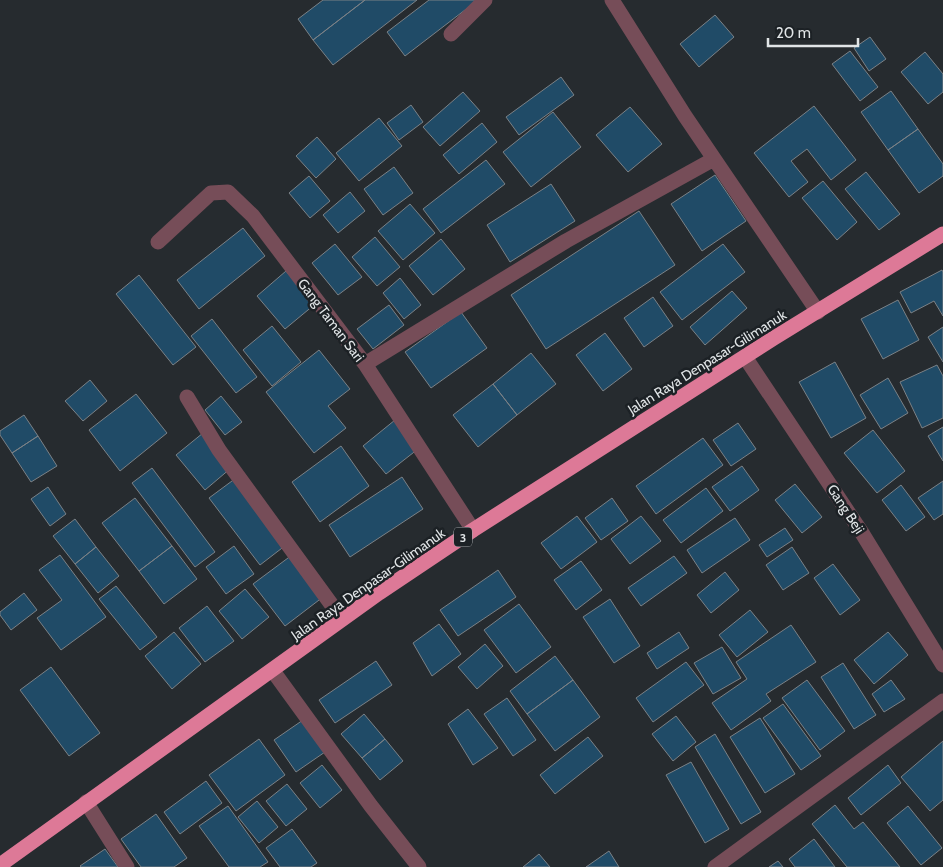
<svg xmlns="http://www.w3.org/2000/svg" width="943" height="867" viewBox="0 0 943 867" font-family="Cabin,sans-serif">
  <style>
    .building { fill: #204b67; stroke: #7b8186 }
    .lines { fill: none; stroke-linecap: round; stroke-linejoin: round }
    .lane { stroke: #764d58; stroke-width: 15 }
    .street { stroke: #764d58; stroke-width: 15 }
    .highway { stroke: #dd7997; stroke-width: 15 }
    .labels { text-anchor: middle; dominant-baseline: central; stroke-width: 5; stroke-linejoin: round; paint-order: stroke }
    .shield { fill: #1c2125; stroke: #a6aaad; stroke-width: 1 }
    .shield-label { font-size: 12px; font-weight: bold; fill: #e1e5e7 }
    .street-label { font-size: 14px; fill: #e1e5e7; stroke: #1c2125 }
  </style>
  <rect width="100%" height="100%" fill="#262b2f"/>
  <!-- building -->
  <path class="building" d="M 323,0 L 365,0 L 313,40 L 298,19 Z
    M 365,0 L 417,0 L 333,65 L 313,40 Z
    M 429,0 L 478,0 L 405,56 L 387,32 Z
    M 715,15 L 734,37 L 699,67 L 680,44 Z
    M 870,37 L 886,59 L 869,71 L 854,48 Z
    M 850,51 L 878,87 L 860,101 L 832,64 Z
    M 925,52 L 943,74 L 943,92 L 928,104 L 901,72 Z
    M 561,77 L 574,95 L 519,135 L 506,117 Z
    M 891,91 L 918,129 L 888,150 L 861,112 Z
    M 463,92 L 480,111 L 440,146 L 423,127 Z
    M 411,105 L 423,122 L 399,140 L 387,123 Z
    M 814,106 L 856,160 L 831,180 L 807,149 L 791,161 L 808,182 L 789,197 L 754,153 Z
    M 630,107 L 662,144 L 628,172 L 596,135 Z
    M 553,112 L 581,147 L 531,187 L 503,152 Z
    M 379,118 L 402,146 L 359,181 L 336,153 Z
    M 482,123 L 497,142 L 459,174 L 443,155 Z
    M 918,129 L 943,164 L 943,176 L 919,193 L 888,150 Z
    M 317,137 L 336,159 L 316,178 L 296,156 Z
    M 486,160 L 505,184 L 441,233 L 423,209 Z
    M 394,167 L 413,193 L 383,215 L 364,189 Z
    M 866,172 L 900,214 L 879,230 L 845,189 Z
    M 715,175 L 746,221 L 702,251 L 671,204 Z
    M 309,176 L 330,201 L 310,218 L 289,193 Z
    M 823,181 L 857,222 L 837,240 L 802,198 Z
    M 551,184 L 575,221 L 510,262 L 487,225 Z
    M 350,192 L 365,211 L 338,233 L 323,215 Z
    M 410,204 L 435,233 L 403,260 L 378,231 Z
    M 639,211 L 675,265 L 546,349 L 511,295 Z
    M 243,228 L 265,256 L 199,309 L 177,280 Z
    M 375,237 L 400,267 L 377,286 L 352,257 Z
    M 441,239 L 465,269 L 433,295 L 409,266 Z
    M 335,244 L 362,277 L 338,295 L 312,263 Z
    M 723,244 L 745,272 L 682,320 L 660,292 Z
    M 942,270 L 943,272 L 943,316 L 934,301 L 911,313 L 900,292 Z
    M 286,271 L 314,305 L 285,329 L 257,296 Z
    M 139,275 L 196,347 L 173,365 L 116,294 Z
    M 400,278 L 421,305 L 404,319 L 383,293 Z
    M 732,291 L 747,308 L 705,345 L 690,327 Z
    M 653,297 L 673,326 L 644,347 L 624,318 Z
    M 898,300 L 919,340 L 883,359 L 861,319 Z
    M 389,305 L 404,325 L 373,349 L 357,329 Z
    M 461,312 L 487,348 L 431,388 L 405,352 Z
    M 212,319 L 257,377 L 236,393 L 191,336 Z
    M 272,326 L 301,362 L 272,386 L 243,350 Z
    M 943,327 L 943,362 L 928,337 Z
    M 605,333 L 632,369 L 603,391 L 576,355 Z
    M 319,350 L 350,389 L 328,406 L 346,428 L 314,453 L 266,392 Z
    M 531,353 L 556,384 L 517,415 L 493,384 Z
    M 835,362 L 866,418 L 831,438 L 799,382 Z
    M 937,365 L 943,376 L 943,418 L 922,428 L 900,382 Z
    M 888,378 L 908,413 L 881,429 L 860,395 Z
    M 90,380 L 107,401 L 83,421 L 65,401 Z
    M 493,384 L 517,415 L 478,447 L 453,415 Z
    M 136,394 L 167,433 L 120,471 L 89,430 Z
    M 221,396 L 242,422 L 225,435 L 205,410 Z
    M 24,415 L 38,436 L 12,453 L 0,435 L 0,431 Z
    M 395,420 L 418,449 L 386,474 L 363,446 Z
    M 738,423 L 756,449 L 731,466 L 713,440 Z
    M 943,427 L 943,461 L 928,436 Z
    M 873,430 L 905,471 L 877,493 L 844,453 Z
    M 203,433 L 231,468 L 205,490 L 176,455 Z
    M 38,436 L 57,466 L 31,482 L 12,453 Z
    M 703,438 L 723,465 L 656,514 L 636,486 Z
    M 341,446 L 369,486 L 320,522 L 292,482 Z
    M 742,466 L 759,490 L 730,511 L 712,487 Z
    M 152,468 L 215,552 L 195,567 L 132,483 Z
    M 402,477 L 423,509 L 350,557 L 329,525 Z
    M 236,478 L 286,545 L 260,565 L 209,498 Z
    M 943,481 L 943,514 L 934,520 L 918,498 Z
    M 795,484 L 822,517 L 802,533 L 775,500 Z
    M 901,485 L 925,517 L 906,531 L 882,500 Z
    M 48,487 L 66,514 L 50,526 L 31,499 Z
    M 706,488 L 723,511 L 681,543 L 663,520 Z
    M 135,498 L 172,546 L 139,571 L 102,523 Z
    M 612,498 L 628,521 L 601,540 L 585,518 Z
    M 577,516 L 597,542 L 561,569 L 541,543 Z
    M 641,516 L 661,541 L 630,564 L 611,539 Z
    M 735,518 L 750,540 L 702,573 L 687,550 Z
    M 75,519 L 96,547 L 75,564 L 53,536 Z
    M 785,528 L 793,540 L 767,557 L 759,545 Z
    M 172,546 L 197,579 L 164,604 L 139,571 Z
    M 234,546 L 254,574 L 226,594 L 206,567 Z
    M 96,547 L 119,576 L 98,593 L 75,564 Z
    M 792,547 L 809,573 L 783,590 L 766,565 Z
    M 60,555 L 106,617 L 61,650 L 37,618 L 62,600 L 39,570 Z
    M 292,555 L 323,597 L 285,626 L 253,584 Z
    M 674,556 L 687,573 L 641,606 L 628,588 Z
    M 581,561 L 602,590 L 576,610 L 554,580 Z
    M 833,564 L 860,600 L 840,615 L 814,578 Z
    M 498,570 L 516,597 L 458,636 L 440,610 Z
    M 725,572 L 739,590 L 711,613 L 697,595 Z
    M 116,586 L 157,637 L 140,650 L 99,599 Z
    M 245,589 L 269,617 L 242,639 L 219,611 Z
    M 24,593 L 37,610 L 11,630 L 0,615 L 0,612 Z
    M 610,599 L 640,646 L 614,663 L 583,617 Z
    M 519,604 L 551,647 L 516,673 L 484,630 Z
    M 207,606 L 234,641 L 205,662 L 179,628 Z
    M 750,610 L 768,632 L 737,657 L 719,635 Z
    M 439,624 L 461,654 L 432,676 L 413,643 Z
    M 791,625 L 816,662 L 766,694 L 771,701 L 731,730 L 712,703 L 747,679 L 736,662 Z
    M 174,632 L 201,664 L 172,689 L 145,656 Z
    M 679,632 L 689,648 L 657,669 L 647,653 Z
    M 888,632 L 908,655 L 874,684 L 854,660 Z
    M 485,644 L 503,666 L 477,689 L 458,667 Z
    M 722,647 L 741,678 L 713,694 L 694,663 Z
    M 555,656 L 573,680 L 527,714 L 510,691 Z
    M 376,661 L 392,685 L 335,723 L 319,700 Z
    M 686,662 L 704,685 L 653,722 L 636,698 Z
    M 843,663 L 876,715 L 854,729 L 821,677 Z
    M 51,667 L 100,733 L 69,756 L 20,690 Z
    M 573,680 L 600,717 L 555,751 L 527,714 Z
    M 807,680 L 845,731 L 820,750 L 782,698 Z
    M 891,680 L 905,699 L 884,712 L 872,694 Z
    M 507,698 L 536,740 L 513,756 L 484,714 Z
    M 783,704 L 821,756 L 801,770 L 763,718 Z
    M 468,709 L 498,748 L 473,765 L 448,724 Z
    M 364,714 L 385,739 L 362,758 L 341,734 Z
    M 676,716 L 696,742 L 673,761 L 652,734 Z
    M 760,718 L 795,774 L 765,793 L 730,737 Z
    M 303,720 L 325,752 L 296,772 L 274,740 Z
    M 715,734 L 761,812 L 741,824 L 695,747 Z
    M 588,737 L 603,756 L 555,794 L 540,775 Z
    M 259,739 L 285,775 L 236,811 L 209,775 Z
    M 385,739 L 403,761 L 380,780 L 362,758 Z
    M 943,741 L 943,800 L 930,811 L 901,777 Z
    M 691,762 L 729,829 L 705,843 L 666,775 Z
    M 322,765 L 342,790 L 320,808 L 300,783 Z
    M 888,765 L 901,783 L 861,815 L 848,798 Z
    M 206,781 L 222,803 L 180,834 L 164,812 Z
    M 287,784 L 307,809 L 286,826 L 266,801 Z
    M 257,801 L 278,827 L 259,843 L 238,817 Z
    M 835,805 L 854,829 L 863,822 L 900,867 L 847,867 L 812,824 Z
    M 228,806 L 268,862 L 260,867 L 229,867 L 199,826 Z
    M 908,806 L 942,848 L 921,865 L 887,823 Z
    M 156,814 L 187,858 L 174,867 L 141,867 L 121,839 Z
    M 292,829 L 317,863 L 311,867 L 280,867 L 266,848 Z
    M 814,839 L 835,867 L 795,867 L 789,859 Z
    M 105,849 L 118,867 L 81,867 L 80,866 Z
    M 609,851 L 619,867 L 586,867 Z
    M 539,854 L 550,867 L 523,867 Z
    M 778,861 L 783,867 L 769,867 Z"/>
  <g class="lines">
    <!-- lane -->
    <path class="lane" d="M 451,34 L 485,0"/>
    <!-- street -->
    <path class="street" d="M 612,0 L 685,116 L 818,312
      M 158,242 L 211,193 L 228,192 L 253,216 L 365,364 L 473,530
      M 745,357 L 862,533 L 943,665
      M 365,364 L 566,241 L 714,159
      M 187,397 L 219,450 L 342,619
      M 273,671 L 371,806 L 419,867
      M 86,802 L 127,867
      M 715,867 L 943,701"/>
    <!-- highway -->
    <path class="highway" d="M 0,865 L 379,593 L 473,530 L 774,338 L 943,234"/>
  </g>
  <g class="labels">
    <!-- shield labels -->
    <rect class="shield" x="454" y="527.5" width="18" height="19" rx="4"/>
    <g class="shield-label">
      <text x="463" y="537">3</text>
    </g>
    <!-- street labels -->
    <g class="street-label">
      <text transform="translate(331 320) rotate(53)">Gang Taman Sari</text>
      <text transform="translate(707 362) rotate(-32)">Jalan Raya Denpasar-Gilimanuk</text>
      <text transform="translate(846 509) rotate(57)">Gang Beji</text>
      <text transform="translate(368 584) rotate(-35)">Jalan Raya Denpasar-Gilimanuk</text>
    </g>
  </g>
  <!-- scale -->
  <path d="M768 38v8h90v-8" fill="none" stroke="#e1e5e7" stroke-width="2.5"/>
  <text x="776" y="38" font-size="15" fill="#e1e5e7" stroke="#1c2125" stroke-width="4" paint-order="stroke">20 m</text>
</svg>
